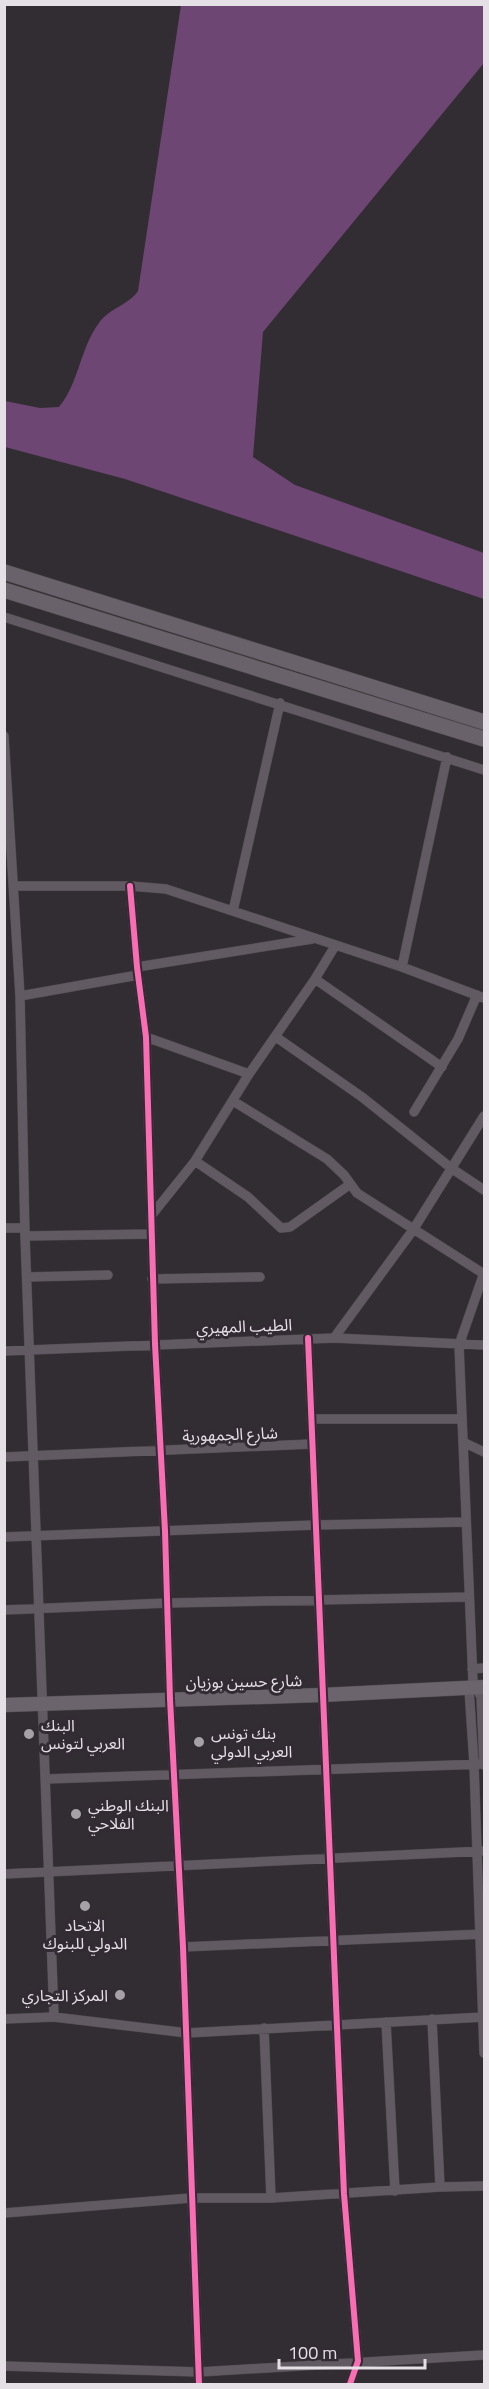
<svg xmlns="http://www.w3.org/2000/svg" width="489" height="2389" viewBox="0 0 489 2389" font-family="'Titillium Web','Noto Sans Arabic',sans-serif">
  <style>
    .water { fill: #6d4673 }
    .lines { fill: none; stroke-linecap: round; stroke-linejoin: round }
    .street-casing { stroke: #4e4a4e; stroke-width: 10 }
    .secondary-casing { stroke: #4e4a4e; stroke-width: 15 }
    .primary-casing { stroke: #4e4a4e; stroke-width: 16 }
    .street { stroke: #615a62; stroke-width: 9 }
    .secondary { stroke: #6c646d; stroke-width: 14 }
    .primary { stroke: #6a626b; stroke-width: 15 }
    .cycleway-casing { stroke: #332b34; stroke-width: 10 }
    .cycleway { stroke: #f96db3; stroke-width: 6 }
    .poi-dot { fill: #a6a1a7; stroke: #332b34; stroke-width: 2 }
    .labels { text-anchor: middle; dominant-baseline: central; stroke-width: 6; stroke-linejoin: round; paint-order: stroke }
    .street-label { font-size: 16px; fill: #e5dfe6; stroke: #332b34 }
    .poi-label { font-size: 16px; fill: #e5dfe6; stroke: #332b34; text-anchor: start }
  </style>
  <rect width="100%" height="100%" fill="#322d32"/>
  <!-- water -->
  <path class="water" d="M 181,5 L 484,5 L 484,63 L 263,332 L 253,457 L 295,485 L 484,553 L 484,599 L 125,479 L 5,447 L 5,401 L 40,408 L 59,407 C 79,383 80,348 99,323 C 109,308 129,305 138,291 Z"/>
  <g class="lines">
    <defs>
      <path id="street" d="M 4,617 L 484,770
        M 4,736 L 20,996 L 25,1236 L 54,2017
        M 14,886 L 130,886 L 166,889 L 402,967 L 484,998
        M 130,886 L 137,967 L 146,1037 L 155,1344 L 165,1531 L 170,1699 L 183,1947 L 199,2384
        M 233,911 L 280,703
        M 137,967 L 312,939
        M 402,967 L 447,757
        M 315,979 L 442,1067
        M 20,996 L 138,975
        M 146,1037 L 249,1074
        M 276,1037 L 362,1097 L 451,1168 L 484,1190
        M 233,1101 L 327,1159 L 344,1175 L 357,1193 L 484,1274
        M 414,1112 L 458,1039 L 477,995
        M 195,1161 L 248,1197 L 281,1228 L 290,1227 L 349,1185
        M 151,1216 L 195,1161 L 249,1074 L 315,979 L 335,946
        M 4,1228 L 25,1228
        M 25,1236 L 152,1234
        M 484,1273 L 459,1345 L 473,1682 L 469,1689 L 474,1764 L 484,2053
        M 27,1277 L 108,1275
        M 152,1279 L 260,1277
        M 308,1338 L 344,2194 L 358,2361 L 350,2384
        M 334,1338 L 413,1230 L 484,1116
        M 4,1351 L 334,1338 L 484,1345
        M 311,1419 L 462,1419
        M 463,1442 L 484,1452
        M 4,1457 L 312,1444
        M 4,1537 L 315,1525 L 466,1522
        M 4,1610 L 167,1603 L 469,1597
        M 472,1669 L 484,1668
        M 475,1684 L 481,1697 L 484,1765
        M 46,1779 L 484,1764
        M 4,1874 L 484,1851
        M 183,1947 L 484,1934
        M 4,2019 L 54,2017 L 187,2033 L 484,2017
        M 432,2019 L 440,2187
        M 386,2022 L 395,2191
        M 264,2028 L 271,2198
        M 4,2213 L 191,2198 L 271,2198 L 440,2187 L 484,2186
        M 4,2366 L 199,2372 L 484,2355"/>
      <path id="secondary" d="M 4,1705 L 322,1695 L 484,1687"/>
      <path id="primary" d="M 4,572 L 484,722
        M 4,590 L 484,739"/>
    </defs>
    <!-- street casing -->
    <use href="#street" class="street-casing"/>
    <!-- secondary casing -->
    <use href="#secondary" class="secondary-casing"/>
    <!-- primary casing -->
    <use href="#primary" class="primary-casing"/>
    <!-- street -->
    <use href="#street" class="street"/>
    <!-- secondary -->
    <use href="#secondary" class="secondary"/>
    <!-- primary -->
    <use href="#primary" class="primary"/>
    <defs>
      <path id="cycleway" d="M 130,886 L 137,967 L 146,1037 L 155,1344 L 165,1531 L 170,1699 L 183,1947 L 199,2384
        M 308,1338 L 344,2194 L 358,2361 L 350,2384"/>
    </defs>
    <!-- cycleway casing -->
    <use href="#cycleway" class="cycleway-casing"/>
    <!-- cycleway -->
    <use href="#cycleway" class="cycleway"/>
  </g>
  <!-- markers -->
  <g class="poi-dot">
    <circle cx="29" cy="1734" r="6"/>
    <circle cx="199" cy="1742" r="6"/>
    <circle cx="76" cy="1814" r="6"/>
    <circle cx="85" cy="1906" r="6"/>
    <circle cx="120" cy="1995" r="6"/>
  </g>
  <g class="labels">
    <!-- street labels -->
    <g class="street-label">
      <text transform="translate(244 1326) rotate(-2)">الطيب المهيري</text>
      <text transform="translate(230 1434) rotate(-2)">شارع الجمهورية</text>
      <text transform="translate(244 1681) rotate(-1)">شارع حسين بوزيان</text>
    </g>
    <!-- poi labels -->
    <g class="poi-label">
      <text x="41" y="1725">البنك<tspan x="41" dy="18">العربي لتونس</tspan></text>
      <text x="211" y="1733">بنك تونس<tspan x="211" dy="18">العربي الدولي</tspan></text>
      <text x="88" y="1805">البنك الوطني<tspan x="88" dy="18">الفلاحي</tspan></text>
      <text x="85" y="1925" text-anchor="middle">الاتحاد<tspan x="85" dy="18">الدولي للبنوك</tspan></text>
      <text x="108" y="1995" text-anchor="end">المركز التجاري</text>
    </g>
  </g>
  <!-- border -->
  <rect width="489" height="2389" fill="none" stroke="#e5dfe6" stroke-width="12"/>
  <!-- scale -->
  <path d="M279 2359v9h146v-9" fill="none" stroke="#e5dfe6" stroke-width="3"/>
  <text x="288" y="2359" font-size="18" fill="#e5dfe6" stroke="#332b34" stroke-width="4.5" paint-order="stroke">100 m</text>
</svg>
